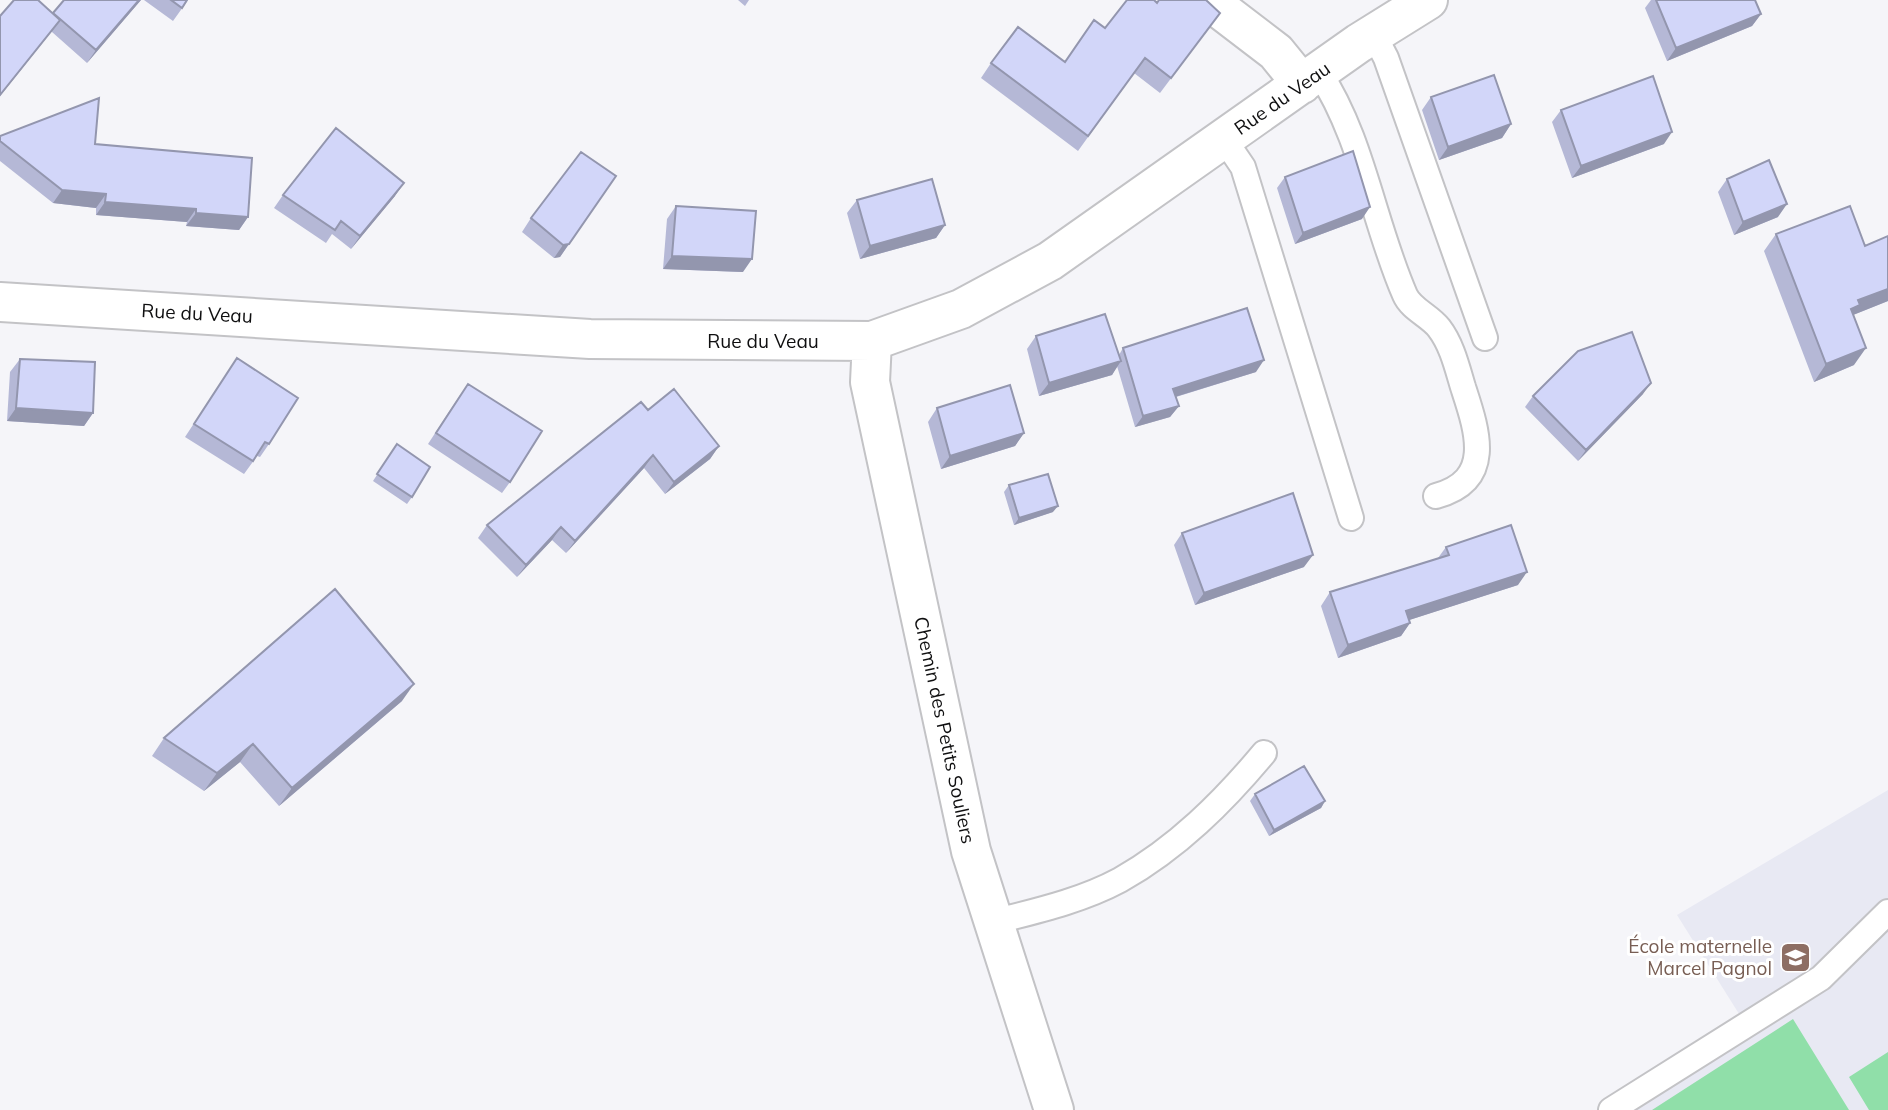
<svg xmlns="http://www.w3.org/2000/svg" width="1888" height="1110" viewBox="0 0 1888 1110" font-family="Mulish,sans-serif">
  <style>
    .built { fill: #e8e9f3 }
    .green { fill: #90dfa9 }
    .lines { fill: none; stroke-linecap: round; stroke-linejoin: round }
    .service-casing { stroke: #c3c3c6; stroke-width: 28 }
    .minor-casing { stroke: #c3c3c6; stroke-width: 42 }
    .service { stroke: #fff; stroke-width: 24 }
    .minor { stroke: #fff; stroke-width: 38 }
    .wall { fill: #b5b8d6 }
    .shaded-wall { fill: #9396ae }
    .building { fill: #d2d6f9; stroke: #9396ae; stroke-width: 2 }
    .labels { text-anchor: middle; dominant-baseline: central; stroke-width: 6; stroke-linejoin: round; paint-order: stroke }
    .street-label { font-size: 19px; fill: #0f0f10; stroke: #fff }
    .education-label { font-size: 19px; fill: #785e54; stroke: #fff; text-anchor: end }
  </style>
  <rect width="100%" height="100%" fill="#f5f5f9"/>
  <!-- built -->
  <path class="built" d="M 1888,790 L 1888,1110 L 1634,1110 L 1751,1033 L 1677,915 Z"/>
  <!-- green -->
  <path class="green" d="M 1793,1019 L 1849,1110 L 1652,1110 Z
    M 1888,1052 L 1888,1110 L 1869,1110 L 1849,1077 Z"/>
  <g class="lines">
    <defs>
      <path id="service" d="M 1374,35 L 1386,58 L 1485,338
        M 1319,72 C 1363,139 1373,222 1405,295 C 1411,309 1430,316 1439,328 C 1452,345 1457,367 1463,387 C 1477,430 1495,480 1436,496
        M 1224,139 L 1243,167 L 1351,518
        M 993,922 C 1036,911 1081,901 1120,880 C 1177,848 1223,802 1264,753
        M 1611,1110 L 1821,978 L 1888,912"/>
      <path id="minor" d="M 1208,0 L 1276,52 L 1302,84
        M 0,302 L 590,339 L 872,341 L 961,309 L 1050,261 L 1359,43 L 1428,0
        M 872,341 L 870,382 L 971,851 L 1054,1110"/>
    </defs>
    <!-- service casing -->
    <use href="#service" class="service-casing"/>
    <!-- minor casing -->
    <use href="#minor" class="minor-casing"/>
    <!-- service -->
    <use href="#service" class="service"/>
    <!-- minor -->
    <use href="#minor" class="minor"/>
  </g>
  <!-- wall -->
  <path class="wall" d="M 64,0 L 141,0 L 87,63 L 52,32 L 53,13 Z
    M 144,0 L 188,0 L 173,21 Z
    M 738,0 L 749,0 L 745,6 Z
    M 1651,0 L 1755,0 L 1761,14 L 1752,26 L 1667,61 L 1645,8 Z
    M 1157,3 L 1220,13 L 1160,93 L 1134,73 L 1078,151 L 981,78 L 991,63 L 1065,62 L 1105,28 Z
    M 1431,97 L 1511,124 L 1502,138 L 1439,160 L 1422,110 Z
    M 1561,110 L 1664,144 L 1572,178 L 1552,122 Z
    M 0,136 L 95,144 L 248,217 L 239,230 L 186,226 L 187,222 L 96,215 L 96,208 L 53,203 L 0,161 Z
    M 616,176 L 560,257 L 554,258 L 522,232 L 531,218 Z
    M 1285,177 L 1362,219 L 1295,244 L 1277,188 Z
    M 1727,179 L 1778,217 L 1734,235 L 1718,192 Z
    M 283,195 L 395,196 L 351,249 L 332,234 L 326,243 L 274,208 Z
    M 857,200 L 945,225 L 936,238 L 860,259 L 847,213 Z
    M 676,206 L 743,272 L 663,269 L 667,219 Z
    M 1776,234 L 1865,246 L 1888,236 L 1888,301 L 1853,315 L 1854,365 L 1814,382 L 1764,251 Z
    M 1036,336 L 1119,355 L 1123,348 L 1256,372 L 1176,397 L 1179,406 L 1170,417 L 1135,427 L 1117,366 L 1112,375 L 1039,396 L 1027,349 Z
    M 237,358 L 269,444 L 260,457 L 257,456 L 244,474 L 185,437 Z
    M 20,359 L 93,413 L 84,426 L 7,421 L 10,372 Z
    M 1643,394 L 1578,461 L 1525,407 L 1533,396 Z
    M 460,395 L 510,482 L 502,493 L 428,444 Z
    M 937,408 L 1024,433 L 1015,446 L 941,469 L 928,422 Z
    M 648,410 L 719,446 L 710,459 L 665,494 L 644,468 L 566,553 L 552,540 L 517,577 L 478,538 L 487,525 Z
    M 397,444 L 412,497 L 407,504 L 373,481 Z
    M 1009,485 L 1053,512 L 1014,525 L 1004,492 Z
    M 1182,533 L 1304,567 L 1195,605 L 1174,545 Z
    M 1446,547 L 1518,585 L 1409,620 L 1410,623 L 1401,636 L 1338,658 L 1321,606 L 1330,592 L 1438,558 Z
    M 402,701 L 279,806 L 240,762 L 204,791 L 152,756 L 164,738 Z
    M 1255,794 L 1325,801 L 1321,808 L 1269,836 L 1250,801 Z"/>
  <!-- shaded-wall -->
  <path class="shaded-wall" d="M 139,0 L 141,0 L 87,63 L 96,50 Z
    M 1761,14 L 1752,26 L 1667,61 L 1676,48 Z
    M 60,20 L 51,32 L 0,96 L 0,95 Z
    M 1511,124 L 1502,138 L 1439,160 L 1448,147 Z
    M 1672,132 L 1664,144 L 1572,178 L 1581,166 Z
    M 404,183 L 395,196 L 351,249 L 360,236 Z
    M 62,190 L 106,194 L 96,208 L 53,203 Z
    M 105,202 L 196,209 L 187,222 L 96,215 Z
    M 1787,204 L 1778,217 L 1734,235 L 1743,222 Z
    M 1370,207 L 1362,219 L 1295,244 L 1303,233 Z
    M 196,213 L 248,217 L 239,230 L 186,226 Z
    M 945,225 L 936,238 L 860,259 L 870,246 Z
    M 569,244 L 560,257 L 554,258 L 563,245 Z
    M 672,256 L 752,259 L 743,272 L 663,269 Z
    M 1888,289 L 1888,301 L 1853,315 L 1851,309 L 1858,300 Z
    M 1866,348 L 1854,365 L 1814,382 L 1826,364 Z
    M 1264,360 L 1256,372 L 1165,400 L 1173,389 Z
    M 1121,361 L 1112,375 L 1039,396 L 1049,383 Z
    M 1651,383 L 1643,394 L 1578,461 L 1586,450 Z
    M 1179,406 L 1170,417 L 1135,427 L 1143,416 Z
    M 16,408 L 93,413 L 84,426 L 7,421 Z
    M 1024,433 L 1015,446 L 941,469 L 950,456 Z
    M 719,446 L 710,459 L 665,494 L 674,482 Z
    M 653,455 L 644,468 L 566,553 L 575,541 Z
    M 1058,506 L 1053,512 L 1014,525 L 1019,518 Z
    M 561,527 L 552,540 L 517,577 L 526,565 Z
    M 1313,555 L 1304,567 L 1195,605 L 1204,593 Z
    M 1527,572 L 1518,585 L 1397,624 L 1406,611 Z
    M 1410,623 L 1401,636 L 1338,658 L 1348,645 Z
    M 414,684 L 402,701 L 279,806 L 292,788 Z
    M 253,744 L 240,762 L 204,791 L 217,773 Z
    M 1325,801 L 1321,808 L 1269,836 L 1274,830 Z"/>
  <!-- building -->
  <path class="building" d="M 14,0 L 38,0 L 60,20 L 0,95 L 0,16 Z
    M 64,0 L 139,0 L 96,50 L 53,13 Z
    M 171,0 L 187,0 L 182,8 Z
    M 1127,0 L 1154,0 L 1157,3 L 1159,0 L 1206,0 L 1220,13 L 1171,78 L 1145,58 L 1088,136 L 991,63 L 1018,27 L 1065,62 L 1094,20 L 1105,28 Z
    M 1656,0 L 1755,0 L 1761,14 L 1676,48 Z
    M 1494,75 L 1511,124 L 1448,147 L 1431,97 Z
    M 1653,76 L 1672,132 L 1581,166 L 1561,110 Z
    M 99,98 L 95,144 L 252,158 L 248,217 L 196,213 L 196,209 L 105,202 L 106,194 L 62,190 L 0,141 L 0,136 Z
    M 336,128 L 404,183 L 360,236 L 341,221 L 335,230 L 283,195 Z
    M 1353,151 L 1370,207 L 1303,233 L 1285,177 Z
    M 581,152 L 616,176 L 569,244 L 563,245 L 531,218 Z
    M 1769,160 L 1787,204 L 1743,222 L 1727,179 Z
    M 932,179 L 945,225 L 870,246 L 857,200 Z
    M 676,206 L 756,211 L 752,259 L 672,256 Z
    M 1850,206 L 1865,246 L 1888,236 L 1888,289 L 1858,300 L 1860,305 L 1851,309 L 1866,348 L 1826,364 L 1776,234 Z
    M 1247,308 L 1264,360 L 1173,389 L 1179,406 L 1143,416 L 1123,348 Z
    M 1105,314 L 1121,361 L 1049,383 L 1036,336 Z
    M 1632,332 L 1651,383 L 1586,450 L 1533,396 L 1578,351 Z
    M 237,358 L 298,398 L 269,444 L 265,442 L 253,461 L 194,424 Z
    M 20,359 L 95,362 L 93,413 L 16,408 Z
    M 468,384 L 542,431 L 510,482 L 436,433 Z
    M 1010,385 L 1024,433 L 950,456 L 937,408 Z
    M 674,389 L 719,446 L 674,482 L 653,455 L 575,541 L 561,527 L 526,565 L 487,525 L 641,402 L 648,410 Z
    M 397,444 L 430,467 L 412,497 L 377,474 Z
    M 1048,474 L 1058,506 L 1019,518 L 1009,485 Z
    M 1293,493 L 1313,555 L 1204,593 L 1182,533 Z
    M 1511,525 L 1527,572 L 1406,611 L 1410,623 L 1348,645 L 1330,592 L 1449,555 L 1446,547 Z
    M 335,589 L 414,684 L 292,788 L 253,744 L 217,773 L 164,738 Z
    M 1304,766 L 1325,801 L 1274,830 L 1255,794 Z"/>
  <!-- icons -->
  <defs>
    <symbol id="school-square" viewBox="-11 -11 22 22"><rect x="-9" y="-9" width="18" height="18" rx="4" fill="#8d6e63" stroke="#fff"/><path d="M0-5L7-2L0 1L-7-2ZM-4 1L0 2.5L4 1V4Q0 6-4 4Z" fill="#fff"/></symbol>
  </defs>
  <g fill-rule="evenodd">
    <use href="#school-square" x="1778" y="940" width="35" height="35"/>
  </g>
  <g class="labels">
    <!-- street labels -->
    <g class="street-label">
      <text transform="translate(1282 98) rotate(-35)">Rue du Veau</text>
      <text transform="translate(197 313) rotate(3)">Rue du Veau</text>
      <text x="763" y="341">Rue du Veau</text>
      <text transform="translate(945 730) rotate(78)">Chemin des Petits Souliers</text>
    </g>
    <!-- education labels -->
    <g class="education-label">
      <text x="1772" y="946">École maternelle<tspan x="1772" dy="22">Marcel Pagnol</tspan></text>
    </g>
  </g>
</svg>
